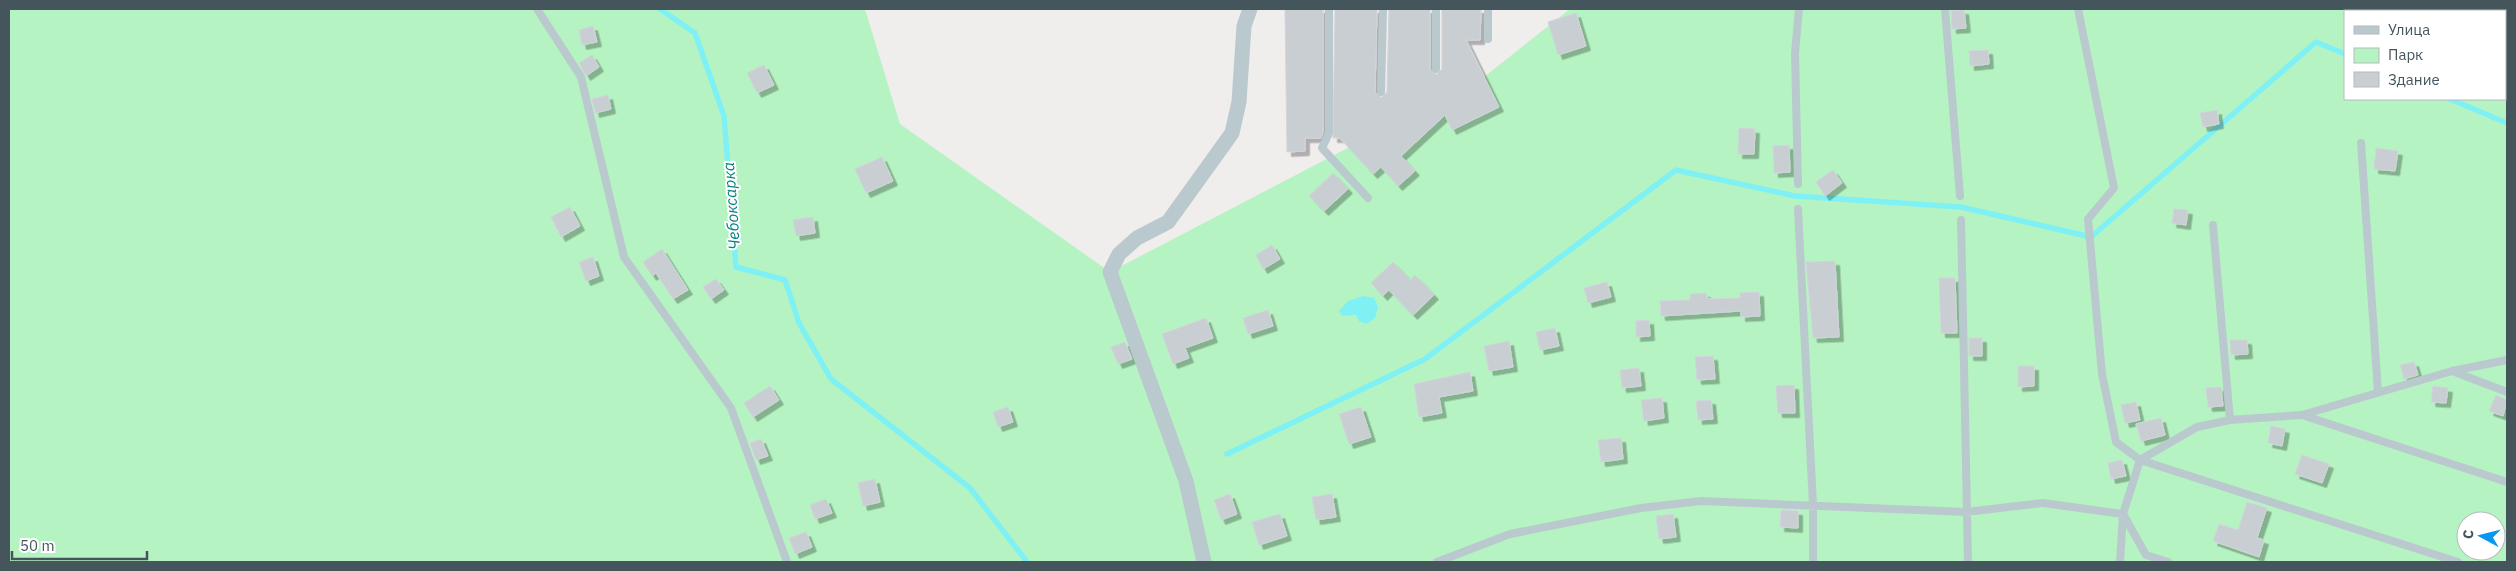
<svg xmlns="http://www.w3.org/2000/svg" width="2516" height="571" viewBox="0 0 2516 571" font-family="'IBM Plex Sans',sans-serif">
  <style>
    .green { fill: #b6f3c2; fill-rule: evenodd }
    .water { fill: #7ff1f4 }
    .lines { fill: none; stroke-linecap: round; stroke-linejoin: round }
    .stream { stroke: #7ff1f4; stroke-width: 5.5 }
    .building { fill: #c9ced3; stroke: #d0d5da; filter: url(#shadow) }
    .service { stroke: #bac9ce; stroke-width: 8 }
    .minor { stroke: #bac9ce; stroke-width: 15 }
    .labels { text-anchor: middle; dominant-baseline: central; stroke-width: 4; stroke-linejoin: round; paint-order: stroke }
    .water-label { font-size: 16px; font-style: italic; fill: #058082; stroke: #fff }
  </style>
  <defs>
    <filter id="shadow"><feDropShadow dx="4.5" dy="4.5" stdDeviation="0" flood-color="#0004"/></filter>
  </defs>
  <rect width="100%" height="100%" fill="#f0eded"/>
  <!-- green -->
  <path class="green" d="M 9,9 L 865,9 L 900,124 L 1110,272 L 1484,77 L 1570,9 L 2507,9 L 2507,562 L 9,562 ZM 2345,11 L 2505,11 L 2505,99 L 2345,99 ZM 2466,521 L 2496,521 L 2496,551 L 2466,551 Z"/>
  <!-- water -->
  <path class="water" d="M 1363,296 L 1374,298 L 1378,307 L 1375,318 L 1366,324 L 1359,321 L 1356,315 L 1342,316 L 1339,311 L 1348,301 Z"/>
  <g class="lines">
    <!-- stream -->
    <path class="stream" d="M 660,9 L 695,33 L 724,116 L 736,267 L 785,280 L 799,323 L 831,379 L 970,488 L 1027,562
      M 2450,99 L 2507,123
      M 1227,454 L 1425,359 L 1676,170 L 1795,196 L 1961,207 L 2091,237 L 2316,42 L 2345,54"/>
  </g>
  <!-- building -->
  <path class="building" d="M 1285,9 L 1323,9 L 1323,132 L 1321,138 L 1305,138 L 1305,151 L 1287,152 Z
    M 1335,9 L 1377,9 L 1375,92 L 1381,98 L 1387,92 L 1389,9 L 1430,9 L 1430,69 L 1436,75 L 1442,69 L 1442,9 L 1481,9 L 1480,40 L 1466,40 L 1499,107 L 1452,130 L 1445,115 L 1401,156 L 1415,171 L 1398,186 L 1381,167 L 1373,174 L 1340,138 L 1333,138 Z
    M 1964,10 L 1966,28 L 1952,29 L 1951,11 Z
    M 1576,13 L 1586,46 L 1558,55 L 1548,22 Z
    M 593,26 L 597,42 L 582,45 L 579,30 Z
    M 1988,50 L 1989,64 L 1970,66 L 1969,51 Z
    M 592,55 L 599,67 L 586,76 L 579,63 Z
    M 764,65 L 774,85 L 757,93 L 747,73 Z
    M 608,95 L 611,109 L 595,113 L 592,99 Z
    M 2217,110 L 2219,124 L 2203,127 L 2200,113 Z
    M 1739,128 L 1755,129 L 1754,154 L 1738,154 Z
    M 1789,145 L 1790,172 L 1774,173 L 1773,146 Z
    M 2376,148 L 2398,151 L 2395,171 L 2374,169 Z
    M 882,157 L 893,181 L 866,193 L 855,169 Z
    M 1833,170 L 1842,183 L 1825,196 L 1816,182 Z
    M 1333,173 L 1348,189 L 1324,211 L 1309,196 Z
    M 570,207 L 580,226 L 561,237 L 551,217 Z
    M 2174,209 L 2188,210 L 2186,225 L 2172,223 Z
    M 813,217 L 815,233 L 796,236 L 793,220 Z
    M 1272,245 L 1280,259 L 1263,269 L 1256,255 Z
    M 662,249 L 688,290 L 673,299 L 656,273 L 652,276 L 643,262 Z
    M 593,257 L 599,276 L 586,281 L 579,262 Z
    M 1835,261 L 1839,337 L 1813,338 L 1806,262 Z
    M 1393,262 L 1410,280 L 1415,275 L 1434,295 L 1413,315 L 1389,290 L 1383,296 L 1371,283 Z
    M 1939,278 L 1955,278 L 1957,333 L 1941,333 Z
    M 716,279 L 724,290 L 711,299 L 703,287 Z
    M 1607,282 L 1611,297 L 1588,303 L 1584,288 Z
    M 1759,292 L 1760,316 L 1741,317 L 1741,311 L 1661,316 L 1660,301 L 1690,300 L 1690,294 L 1706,293 L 1707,299 L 1740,298 L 1740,293 Z
    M 1268,310 L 1273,326 L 1248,334 L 1243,318 Z
    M 1206,318 L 1213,338 L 1185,348 L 1189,358 L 1173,364 L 1162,334 Z
    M 1649,320 L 1650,336 L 1636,337 L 1636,321 Z
    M 1555,328 L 1559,346 L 1540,350 L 1536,332 Z
    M 1969,338 L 1982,338 L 1982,356 L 1969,356 Z
    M 2230,340 L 2247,340 L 2248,354 L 2231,355 Z
    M 1509,341 L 1513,367 L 1489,371 L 1484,346 Z
    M 1125,342 L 1132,359 L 1118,364 L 1111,347 Z
    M 1713,356 L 1715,379 L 1697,380 L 1695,357 Z
    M 2414,362 L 2418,375 L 2404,379 L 2400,365 Z
    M 2018,366 L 2034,366 L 2034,386 L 2018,387 Z
    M 1639,368 L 1641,386 L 1622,388 L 1620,370 Z
    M 1470,372 L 1473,391 L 1439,397 L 1442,413 L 1419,417 L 1414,384 Z
    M 1794,385 L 1795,413 L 1778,413 L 1776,386 Z
    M 770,386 L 779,400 L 753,417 L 744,403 Z
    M 2433,386 L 2448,388 L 2446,403 L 2431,402 Z
    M 2221,387 L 2223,406 L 2208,407 L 2206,388 Z
    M 2496,395 L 2507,400 L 2503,416 L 2489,411 Z
    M 1662,398 L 1664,418 L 1644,421 L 1641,400 Z
    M 1711,400 L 1713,419 L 1698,420 L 1696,401 Z
    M 2136,402 L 2140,420 L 2125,423 L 2121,405 Z
    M 1008,407 L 1013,422 L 998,427 L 993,412 Z
    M 1361,407 L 1371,437 L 1349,444 L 1339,414 Z
    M 2161,418 L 2165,435 L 2141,441 L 2136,424 Z
    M 2271,426 L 2285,429 L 2282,446 L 2268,443 Z
    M 1621,438 L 1623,459 L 1601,462 L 1598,440 Z
    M 761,439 L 768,456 L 756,460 L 750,443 Z
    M 2302,455 L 2329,464 L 2322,483 L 2295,474 Z
    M 2122,460 L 2126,476 L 2111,479 L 2108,463 Z
    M 875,479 L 880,502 L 863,506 L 858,483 Z
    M 1230,494 L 1237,514 L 1221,520 L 1214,500 Z
    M 1332,494 L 1336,517 L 1316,520 L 1312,497 Z
    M 826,499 L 832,513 L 815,519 L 810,505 Z
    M 2247,502 L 2267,508 L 2257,538 L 2264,540 L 2259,557 L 2213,541 L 2219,524 L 2238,530 Z
    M 1781,510 L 1798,511 L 1798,528 L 1780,527 Z
    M 1280,514 L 1287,536 L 1259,545 L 1252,522 Z
    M 1673,514 L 1676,537 L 1659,539 L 1656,516 Z
    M 806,532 L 812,547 L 795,554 L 789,538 Z"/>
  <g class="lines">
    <!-- service -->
    <path class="service" d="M 537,9 L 581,77 L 624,257 L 731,408 L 787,562
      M 1329,9 L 1329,133 L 1322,148 L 1368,198
      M 1945,9 L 1960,196
      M 2078,9 L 2114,188 L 2088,219 L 2102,374 L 2116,442 L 2140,460 L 2458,562
      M 1488,39 L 1488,9
      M 1436,69 L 1436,9
      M 1381,92 L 1383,9
      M 2361,143 L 2378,392
      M 1798,184 L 1795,53 L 1799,9
      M 1798,209 L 1813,505 L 1813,562
      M 1961,220 L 1968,562
      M 2213,225 L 2230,420
      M 2452,371 L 2507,392
      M 2302,415 L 2507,482
      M 1437,562 L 1510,534 L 1641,508 L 1701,501 L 1966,512 L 2043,503 L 2123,514 L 2146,555 L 2168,562
      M 2120,562 L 2123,514 L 2140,460 L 2197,427 L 2230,420 L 2302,415 L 2452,371 L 2507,360"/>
    <!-- minor -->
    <path class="minor" d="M 1204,562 L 1186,481 L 1110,272 L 1119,254 L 1137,238 L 1168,222 L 1232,133 L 1239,102 L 1244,26 L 1250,9"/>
  </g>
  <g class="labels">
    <!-- water labels -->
    <g class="water-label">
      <text transform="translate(731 206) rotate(-94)">Чебоксарка</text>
    </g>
  </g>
  <!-- border -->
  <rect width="2516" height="571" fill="none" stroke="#44555c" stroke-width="20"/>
  <!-- legend -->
  <rect x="2344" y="10" width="162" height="90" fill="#ffffff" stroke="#b4bbbe"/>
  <rect x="2354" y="26" width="25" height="8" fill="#bac9ce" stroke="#b4bbbe"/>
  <text x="2388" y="35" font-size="15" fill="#44555c">Улица</text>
  <rect x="2354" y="48" width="25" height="15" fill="#b6f3c2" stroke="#b4bbbe"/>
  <text x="2388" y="60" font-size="15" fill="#44555c">Парк</text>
  <rect x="2354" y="72" width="25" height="15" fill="#c9ced3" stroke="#b4bbbe"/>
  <text x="2388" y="85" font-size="15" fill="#44555c">Здание</text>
  <!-- north arrow -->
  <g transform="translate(2481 536) rotate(277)"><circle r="24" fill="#ffffff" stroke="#b4bbbe"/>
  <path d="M0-4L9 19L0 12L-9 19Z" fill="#0898ef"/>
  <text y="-8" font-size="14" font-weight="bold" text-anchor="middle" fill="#44555c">С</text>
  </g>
  <!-- scale -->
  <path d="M12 551v8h135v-8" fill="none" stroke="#44555c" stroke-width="2.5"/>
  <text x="20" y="551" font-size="15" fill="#44555c" stroke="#ffffff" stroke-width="4" paint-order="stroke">50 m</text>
</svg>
